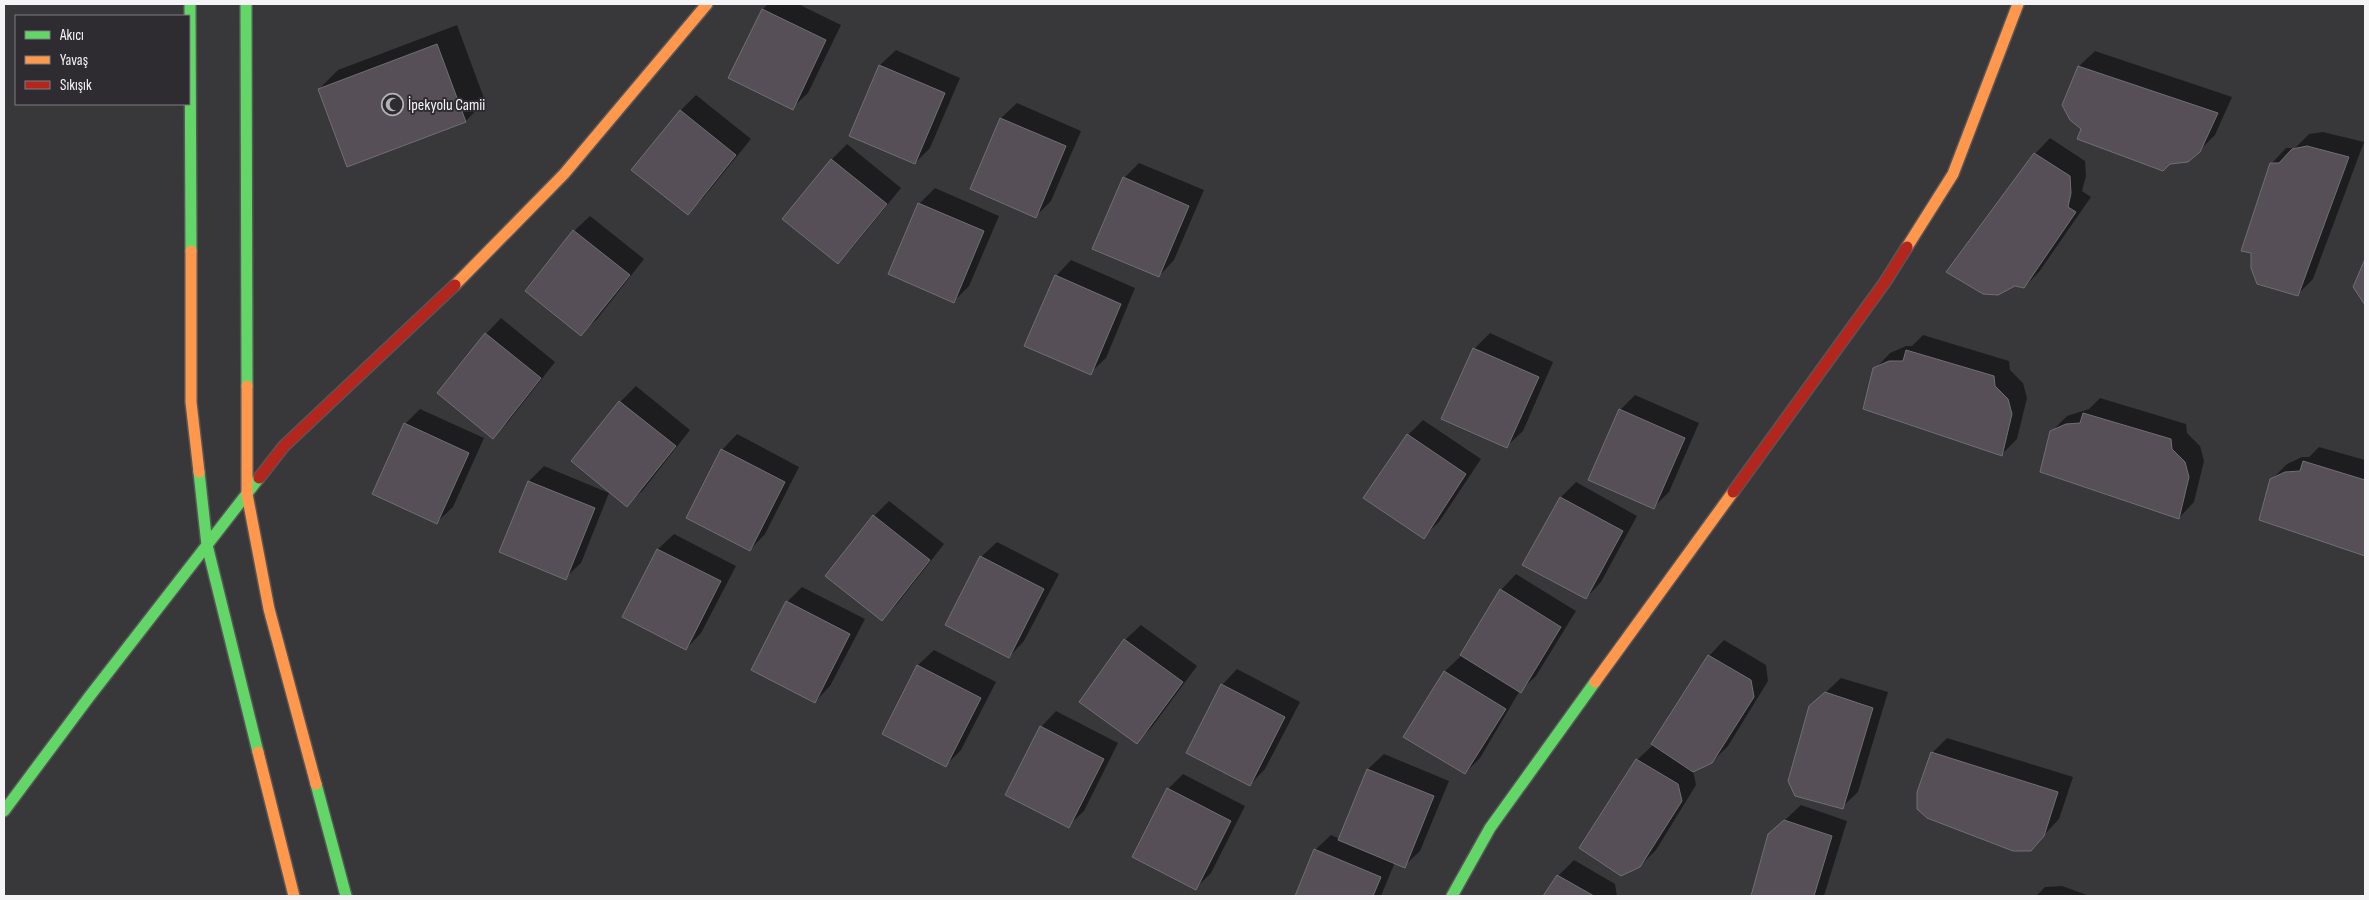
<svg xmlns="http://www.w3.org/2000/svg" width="2369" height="900" viewBox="0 0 2369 900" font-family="'Sofia Sans Condensed',sans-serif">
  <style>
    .shadow { fill: #0007 }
    .building { fill: #574f57; stroke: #706f70 }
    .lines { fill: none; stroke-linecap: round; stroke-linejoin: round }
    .fast-casing { stroke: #575658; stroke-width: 14 }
    .slow-casing { stroke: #575658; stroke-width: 14 }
    .jam-casing { stroke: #575658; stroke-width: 14 }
    .fast { stroke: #63d668; stroke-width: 11 }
    .slow { stroke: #ff974d; stroke-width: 11 }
    .jam { stroke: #b3261e; stroke-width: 11 }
    .labels { text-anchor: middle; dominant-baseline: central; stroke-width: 4; stroke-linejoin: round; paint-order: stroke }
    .poi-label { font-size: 16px; fill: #f4f3f6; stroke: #2e2c31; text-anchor: start }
  </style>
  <rect width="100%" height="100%" fill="#38373a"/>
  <!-- shadow -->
  <path class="shadow" d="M 768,4 L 798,4 L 841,25 L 808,93 L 792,108 L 730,78 L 763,9 Z
    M 457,25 L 485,101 L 466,121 L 347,165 L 319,89 L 338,70 Z
    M 896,50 L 960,78 L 930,148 L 915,163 L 850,135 L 880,65 Z
    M 2095,51 L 2232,97 L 2215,135 L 2199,151 L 2083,129 L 2079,66 Z
    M 696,95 L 751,139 L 703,198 L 687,214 L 680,111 Z
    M 1017,103 L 1081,131 L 1051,201 L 1036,216 L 971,188 L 1001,118 Z
    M 2323,132 L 2364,142 L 2313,279 L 2298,294 L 2252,252 L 2271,164 L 2286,148 L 2295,148 L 2309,134 Z
    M 2050,138 L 2085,161 L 2086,176 L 2082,191 L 2091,197 L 2039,272 L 2024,287 L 2035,154 Z
    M 847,144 L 901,188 L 853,247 L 838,263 L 832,159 Z
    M 1139,163 L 1204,190 L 1174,260 L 1159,276 L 1124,178 Z
    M 935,188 L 999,216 L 969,286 L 954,301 L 919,204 Z
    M 590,216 L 644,259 L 597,319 L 581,334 L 527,290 L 574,231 Z
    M 1071,260 L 1135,288 L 1106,358 L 1090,373 L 1056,276 Z
    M 501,318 L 555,362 L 508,422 L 493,437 L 486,334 Z
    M 1490,333 L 1553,362 L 1523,431 L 1507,446 L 1474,349 Z
    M 1923,335 L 2009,361 L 2010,370 L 2023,383 L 2027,398 L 2017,439 L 2002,454 L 1875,369 L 1890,353 L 1906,346 L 1912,346 Z
    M 636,386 L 690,430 L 643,490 L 627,505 L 573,461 L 620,402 Z
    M 1635,395 L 1699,423 L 1669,492 L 1653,508 L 1620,410 Z
    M 2100,398 L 2186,424 L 2187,433 L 2200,446 L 2204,461 L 2194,502 L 2179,518 L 2051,432 L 2067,416 L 2089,409 Z
    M 420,409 L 484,438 L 453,507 L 437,522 L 405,424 Z
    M 1423,420 L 1481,459 L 1439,522 L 1423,537 L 1408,435 Z
    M 737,434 L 799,467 L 765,534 L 750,550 L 722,450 Z
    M 2319,447 L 2365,460 L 2365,554 L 2261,519 L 2271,480 L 2287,464 L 2302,457 L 2309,457 Z
    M 544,466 L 609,493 L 581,563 L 565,578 L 501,551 L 529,481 Z
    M 1576,482 L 1637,516 L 1601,582 L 1586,598 L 1561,497 Z
    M 889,501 L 944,544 L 897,604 L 882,619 L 874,516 Z
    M 674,534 L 736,566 L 701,633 L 686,649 L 624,617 L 658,549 Z
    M 997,542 L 1059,574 L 1024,641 L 1009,657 L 981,557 Z
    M 1516,574 L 1576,611 L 1536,676 L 1519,692 L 1480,758 L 1465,773 L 1405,736 L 1445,671 L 1462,655 L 1501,590 Z
    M 802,587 L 865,619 L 830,686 L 815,702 L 787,602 Z
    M 1141,625 L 1197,666 L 1152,727 L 1136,743 L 1125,640 Z
    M 1724,640 L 1766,665 L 1768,681 L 1728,746 L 1712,762 L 1693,770 L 1696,785 L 1656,850 L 1640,866 L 1637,760 L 1654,744 L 1709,656 Z
    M 934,650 L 996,682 L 961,750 L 946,765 L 884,733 L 918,665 Z
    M 1237,669 L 1300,702 L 1265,769 L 1250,785 L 1222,685 Z
    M 1841,678 L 1888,692 L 1858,792 L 1842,807 L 1810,707 Z
    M 1056,711 L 1118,743 L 1084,811 L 1068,826 L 1041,727 Z
    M 1947,738 L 2073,777 L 2059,819 L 2030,850 L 1932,753 Z
    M 1384,754 L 1449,781 L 1420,851 L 1404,866 L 1395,862 L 1381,896 L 1296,896 L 1315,850 L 1331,835 L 1340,839 L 1368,769 Z
    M 1183,774 L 1245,806 L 1211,873 L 1195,889 L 1168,789 Z
    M 1801,805 L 1847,821 L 1824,896 L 1752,896 L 1769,835 Z
    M 1574,860 L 1615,884 L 1617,896 L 1545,896 L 1558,876 Z
    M 2062,886 L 2090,896 L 2036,896 L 2045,887 Z"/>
  <!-- building -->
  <path class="building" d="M 762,9 L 826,40 L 793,110 L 728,78 Z
    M 437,44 L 466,122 L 347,167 L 318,89 Z
    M 879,65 L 945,93 L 915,164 L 849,136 Z
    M 2078,66 L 2218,113 L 2200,152 L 2188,162 L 2170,164 L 2163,171 L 2077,139 L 2081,129 L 2070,120 L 2062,105 Z
    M 680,110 L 736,155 L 688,215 L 631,170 Z
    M 1000,118 L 1066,146 L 1036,218 L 970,189 Z
    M 2307,146 L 2349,157 L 2298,296 L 2257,284 L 2251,268 L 2251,253 L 2241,251 L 2270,163 L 2279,163 L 2292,149 Z
    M 2034,153 L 2070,176 L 2071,193 L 2068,207 L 2076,212 L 2024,288 L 2015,286 L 1998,295 L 1983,294 L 1946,272 Z
    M 831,159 L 887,204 L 838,264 L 782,219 Z
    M 1123,177 L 1189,206 L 1159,277 L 1092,249 Z
    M 918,203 L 984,231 L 954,303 L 888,274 Z
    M 573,230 L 630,275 L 581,336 L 525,291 Z
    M 2365,259 L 2365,305 L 2353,287 Z
    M 1055,275 L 1121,304 L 1091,375 L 1024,346 Z
    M 485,333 L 541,378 L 493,439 L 437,393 Z
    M 1473,348 L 1539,377 L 1507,448 L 1441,419 Z
    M 1906,350 L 1994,376 L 1995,386 L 2008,399 L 2012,414 L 2002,456 L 1863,409 L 1873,368 L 1889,361 L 1903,361 Z
    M 619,401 L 676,446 L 627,507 L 571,461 Z
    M 1619,409 L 1685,438 L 1654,509 L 1588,480 Z
    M 2083,413 L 2171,439 L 2172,449 L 2185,462 L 2189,477 L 2179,519 L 2040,472 L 2050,431 L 2066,424 L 2080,423 Z
    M 404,423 L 469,453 L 437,524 L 372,494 Z
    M 1407,434 L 1466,474 L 1424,539 L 1363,498 Z
    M 721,449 L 785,482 L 750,551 L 686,518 Z
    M 2303,461 L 2365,480 L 2365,556 L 2259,520 L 2270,479 L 2285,472 L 2300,471 Z
    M 528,481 L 595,508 L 566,580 L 499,552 Z
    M 1560,497 L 1623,531 L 1586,599 L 1522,565 Z
    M 873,515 L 930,560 L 882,621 L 825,576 Z
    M 657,549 L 721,581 L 686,650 L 622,617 Z
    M 980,556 L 1044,589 L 1009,658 L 945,625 Z
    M 1500,589 L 1561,627 L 1521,693 L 1460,655 Z
    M 786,601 L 850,634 L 815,703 L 751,670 Z
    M 1124,639 L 1183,682 L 1137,744 L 1079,702 Z
    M 1708,655 L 1751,680 L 1754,697 L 1712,763 L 1693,772 L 1651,744 Z
    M 917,665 L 981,698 L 946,767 L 882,734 Z
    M 1444,671 L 1506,709 L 1465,774 L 1403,737 Z
    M 1221,684 L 1285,717 L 1250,786 L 1186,753 Z
    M 1825,692 L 1873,708 L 1843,809 L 1795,796 L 1788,781 L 1809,706 Z
    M 1040,726 L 1104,759 L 1069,828 L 1005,795 Z
    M 1931,752 L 2058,792 L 2044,836 L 2031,851 L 2013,851 L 1927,818 L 1917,809 L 1917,792 Z
    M 1636,759 L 1678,784 L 1682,801 L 1640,867 L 1621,876 L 1579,848 Z
    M 1367,769 L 1434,796 L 1405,868 L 1338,840 Z
    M 1167,788 L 1231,821 L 1196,890 L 1132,857 Z
    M 1784,820 L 1832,836 L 1814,896 L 1751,896 L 1768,834 Z
    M 1314,849 L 1381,877 L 1373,896 L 1295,896 Z
    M 1557,875 L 1594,896 L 1543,896 Z"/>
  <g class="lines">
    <defs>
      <path id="fast" d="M 190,4 L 191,251
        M 246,4 L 247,386
        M 199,472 L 207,545 L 258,752
        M 316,784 L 346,896
        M 4,811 L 89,697 L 259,478
        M 1452,896 L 1490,828 L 1595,682"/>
      <path id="slow" d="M 1907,247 L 1953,174 L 2018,4
        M 191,251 L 191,402 L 199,472
        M 455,285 L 564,174 L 707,4
        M 247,386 L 247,494 L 269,609 L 316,784
        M 1595,682 L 1733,492
        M 258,752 L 294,896"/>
      <path id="jam" d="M 259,478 L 284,446 L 455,285
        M 1733,492 L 1885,282 L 1907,247"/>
    </defs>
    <!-- fast casing -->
    <use href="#fast" class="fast-casing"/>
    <!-- slow casing -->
    <use href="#slow" class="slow-casing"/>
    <!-- jam casing -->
    <use href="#jam" class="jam-casing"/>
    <!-- fast -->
    <use href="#fast" class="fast"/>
    <!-- slow -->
    <use href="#slow" class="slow"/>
    <!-- jam -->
    <use href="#jam" class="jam"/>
  </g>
  <!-- icons -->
  <defs>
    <symbol id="mosque-ring" viewBox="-11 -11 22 22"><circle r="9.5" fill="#2e2c31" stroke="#b2b1b4" stroke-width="1.5"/><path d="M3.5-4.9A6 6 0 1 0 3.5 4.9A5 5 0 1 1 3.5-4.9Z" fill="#b2b1b4"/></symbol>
  </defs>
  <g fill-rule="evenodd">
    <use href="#mosque-ring" x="380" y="92" width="25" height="25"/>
  </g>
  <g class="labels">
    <!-- poi labels -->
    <g class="poi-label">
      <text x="408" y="105">İpekyolu Camii</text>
    </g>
  </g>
  <!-- border -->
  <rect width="2369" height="900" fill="none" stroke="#f4f3f6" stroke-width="10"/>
  <!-- legend -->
  <rect x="15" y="15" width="175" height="90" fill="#2e2c31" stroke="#7d7c80"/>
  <rect x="25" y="31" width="25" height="8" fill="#63d668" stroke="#7d7c80"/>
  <text x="60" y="40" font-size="15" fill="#f4f3f6">Akıcı</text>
  <rect x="25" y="56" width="25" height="8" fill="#ff974d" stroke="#7d7c80"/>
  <text x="60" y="65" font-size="15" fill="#f4f3f6">Yavaş</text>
  <rect x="25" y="81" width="25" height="8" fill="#b3261e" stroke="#7d7c80"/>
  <text x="60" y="90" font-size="15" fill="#f4f3f6">Sıkışık</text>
</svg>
